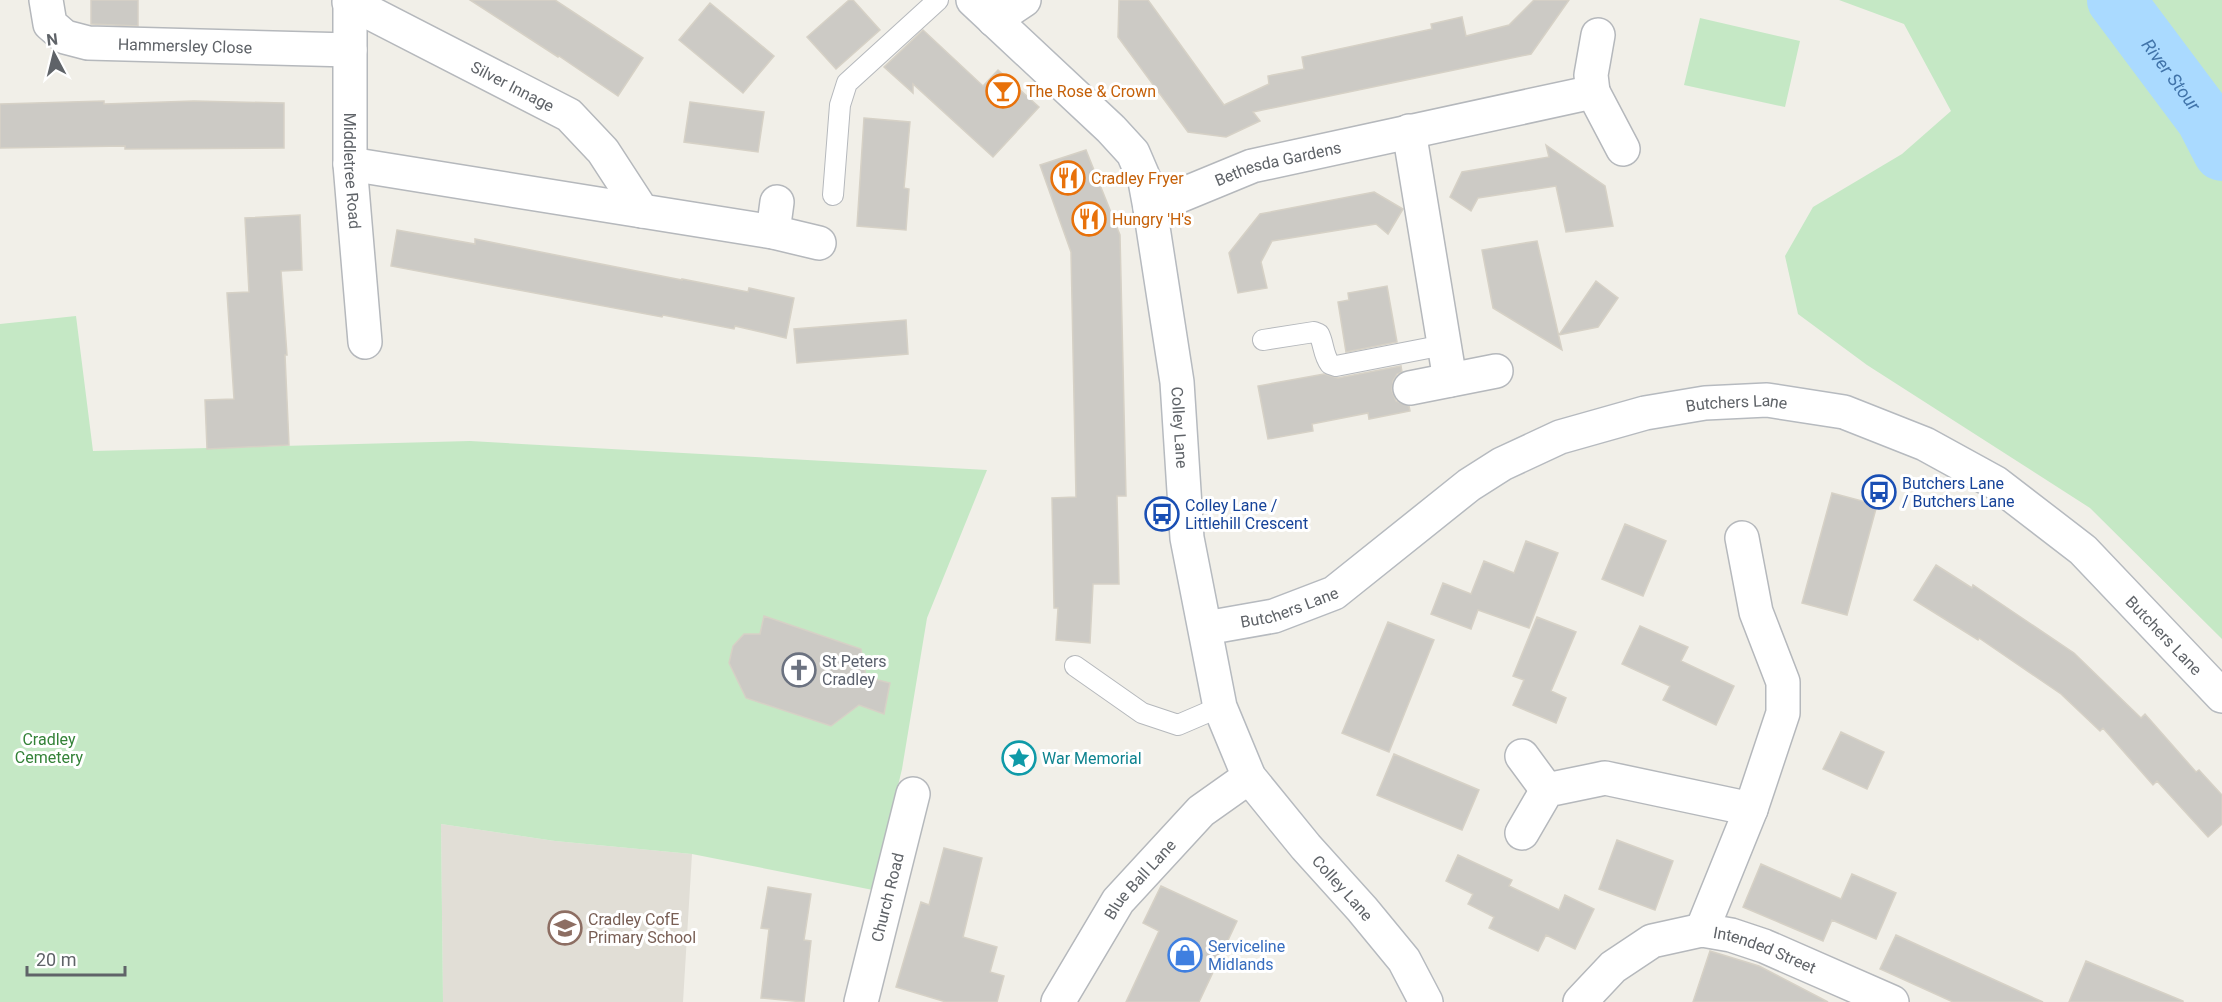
<svg xmlns="http://www.w3.org/2000/svg" width="2222" height="1002" viewBox="0 0 2222 1002" font-family="Roboto,sans-serif">
  <style>
    .education { fill: #e1ded6 }
    .green { fill: #c5e8c5 }
    .lines { fill: none; stroke-linecap: round; stroke-linejoin: round }
    .river { stroke: #aadaff; stroke-width: 58 }
    .building { fill: #cccac5; stroke: #d6d1c6; stroke-width: 1.5 }
    .lane-casing { stroke: #b5b8bc; stroke-width: 22 }
    .street-casing { stroke: #b5b8bc; stroke-width: 36 }
    .secondary-casing { stroke: #b6babf; stroke-width: 36 }
    .lane { stroke: #fff; stroke-width: 20 }
    .street { stroke: #fff; stroke-width: 33 }
    .secondary { stroke: #fff; stroke-width: 33 }
    .labels { text-anchor: middle; dominant-baseline: central; stroke-width: 6; stroke-linejoin: round; paint-order: stroke }
    .street-label { font-size: 16px; fill: #5f6368; stroke: #fff }
    .food-label { font-size: 16px; fill: #c56008; stroke: #fff; text-anchor: start }
    .transit-label { font-size: 16px; fill: #164399; stroke: #fff; text-anchor: start }
    .worship-label { font-size: 16px; fill: #5b616d; stroke: #fff; text-anchor: start }
    .park-label { font-size: 16px; fill: #348238; stroke: #fff }
    .culture-label { font-size: 16px; fill: #0d838f; stroke: #fff; text-anchor: start }
    .education-label { font-size: 16px; fill: #785e54; stroke: #fff; text-anchor: start }
    .shop-label { font-size: 16px; fill: #366cbe; stroke: #fff; text-anchor: start }
    .water-label { font-size: 18px; font-style: italic; fill: #4174aa; stroke: #fff }
  </style>
  <rect width="100%" height="100%" fill="#f1efe8"/>
  <!-- education -->
  <path class="education" d="M 441,824 L 555,841 L 692,854 L 683,1002 L 443,1002 Z"/>
  <!-- green -->
  <path class="green" d="M 1839,0 L 2222,0 L 2222,639 L 2090,508 L 1867,365 L 1798,314 L 1785,256 L 1813,207 L 1902,154 L 1951,111 L 1904,24 Z
    M 1700,18 L 1800,41 L 1785,107 L 1684,85 Z
    M 76,316 L 93,451 L 470,441 L 987,470 L 927,618 L 902,769 L 873,890 L 692,854 L 555,841 L 441,824 L 443,1002 L 0,1002 L 0,324 Z"/>
  <g class="lines">
    <!-- river -->
    <path class="river" id="s1" d="M 2116,0 L 2205,119 L 2222,152"/>
  </g>
  <!-- building -->
  <path class="building" d="M 91,0 L 138,0 L 138,26 L 91,24 Z
    M 470,0 L 555,0 L 643,58 L 618,96 L 559,56 L 558,57 Z
    M 849,0 L 853,0 L 880,30 L 836,69 L 807,37 Z
    M 1119,0 L 1148,0 L 1224,105 L 1269,84 L 1268,76 L 1304,69 L 1302,57 L 1432,29 L 1431,24 L 1462,17 L 1466,36 L 1509,25 L 1534,0 L 1569,0 L 1531,54 L 1253,112 L 1260,121 L 1226,137 L 1188,132 L 1118,37 Z
    M 710,3 L 774,56 L 743,93 L 679,40 Z
    M 923,30 L 983,86 L 998,70 L 1039,107 L 993,157 L 913,84 L 913,93 L 884,67 Z
    M 104,101 L 104,104 L 194,101 L 284,103 L 284,148 L 125,149 L 125,146 L 0,148 L 0,104 Z
    M 690,102 L 764,112 L 758,152 L 684,142 Z
    M 864,118 L 910,122 L 904,188 L 909,189 L 906,230 L 857,226 Z
    M 1546,145 L 1605,186 L 1613,226 L 1566,232 L 1556,186 L 1478,198 L 1471,211 L 1450,197 L 1462,172 L 1549,157 Z
    M 1086,150 L 1120,235 L 1126,496 L 1117,496 L 1119,584 L 1093,584 L 1090,643 L 1056,640 L 1058,608 L 1054,608 L 1052,498 L 1076,497 L 1071,252 L 1040,165 Z
    M 1374,192 L 1403,209 L 1388,234 L 1376,224 L 1272,241 L 1261,262 L 1267,288 L 1238,293 L 1229,253 L 1260,214 Z
    M 300,215 L 302,270 L 281,271 L 287,355 L 285,355 L 289,445 L 207,449 L 205,400 L 234,399 L 227,293 L 249,292 L 245,218 Z
    M 397,230 L 475,244 L 475,239 L 682,280 L 682,279 L 748,292 L 749,288 L 794,298 L 786,338 L 735,326 L 734,329 L 663,315 L 662,317 L 391,266 Z
    M 1537,241 L 1562,350 L 1493,308 L 1482,250 Z
    M 1596,281 L 1618,298 L 1598,327 L 1559,335 Z
    M 1387,286 L 1397,342 L 1346,352 L 1338,302 L 1349,300 L 1348,293 Z
    M 906,320 L 908,354 L 797,363 L 794,329 Z
    M 1401,366 L 1402,372 L 1397,374 L 1393,381 L 1392,391 L 1396,401 L 1409,406 L 1410,411 L 1369,419 L 1368,413 L 1312,424 L 1313,431 L 1268,439 L 1258,386 L 1324,374 L 1338,378 Z
    M 1832,493 L 1877,505 L 1847,615 L 1802,603 Z
    M 1625,524 L 1666,541 L 1643,596 L 1602,579 Z
    M 1526,541 L 1558,553 L 1529,628 L 1478,610 L 1471,629 L 1431,614 L 1443,583 L 1471,594 L 1484,561 L 1514,573 Z
    M 1936,565 L 1972,588 L 1973,585 L 2074,653 L 2141,718 L 2145,714 L 2196,772 L 2199,770 L 2222,795 L 2222,824 L 2208,837 L 2157,781 L 2153,785 L 2103,728 L 2100,731 L 2061,694 L 1979,638 L 1978,640 L 1914,600 Z
    M 764,616 L 861,649 L 866,677 L 890,683 L 884,714 L 859,705 L 831,726 L 746,698 L 729,663 L 733,646 L 744,634 L 760,634 Z
    M 1537,617 L 1576,632 L 1551,691 L 1566,698 L 1556,723 L 1513,705 L 1524,680 L 1513,676 Z
    M 1388,622 L 1434,640 L 1389,752 L 1342,733 Z
    M 1640,626 L 1688,647 L 1681,661 L 1734,686 L 1716,725 L 1663,700 L 1670,686 L 1622,664 Z
    M 1841,732 L 1884,752 L 1867,789 L 1823,769 Z
    M 1394,754 L 1479,790 L 1462,830 L 1377,795 Z
    M 1617,840 L 1673,861 L 1655,910 L 1599,889 Z
    M 944,848 L 982,858 L 963,937 L 997,947 L 990,972 L 1004,976 L 997,1002 L 946,1002 L 896,987 L 921,902 L 929,905 Z
    M 1458,855 L 1512,880 L 1509,886 L 1559,910 L 1565,895 L 1594,909 L 1575,949 L 1546,935 L 1538,951 L 1489,928 L 1494,917 L 1468,904 L 1473,894 L 1446,881 Z
    M 1761,864 L 1841,899 L 1852,874 L 1896,893 L 1876,939 L 1832,920 L 1823,941 L 1743,907 Z
    M 1161,886 L 1237,921 L 1199,1002 L 1126,1002 L 1159,931 L 1143,923 Z
    M 768,887 L 811,894 L 804,940 L 811,941 L 804,1002 L 761,998 L 769,929 L 761,928 Z
    M 1896,935 L 2043,1002 L 1953,1002 L 1880,969 Z
    M 1710,951 L 1759,966 L 1828,1002 L 1693,1002 Z
    M 2086,961 L 2183,1001 L 2183,1002 L 2069,1002 Z"/>
  <g class="lines">
    <defs>
      <path id="lane" d="M 833,195 L 840,105 L 847,83 L 938,0
        M 1263,340 L 1314,332 L 1319,334 C 1324,344 1323,355 1330,364 L 1336,366 L 1444,345
        M 1075,666 L 1142,713 L 1178,725 L 1220,707"/>
      <g id="street">
        <path id="s2" d="M 46,0 L 50,24 L 65,37 L 88,43 L 350,50"/>
        <path id="s3" d="M 350,0 L 350,164 L 365,342"/>
        <path id="s4" d="M 349,2 L 569,115 L 603,151 L 642,211 L 773,232 L 819,243"/>
        <path d="M 994,20 L 1024,0"/>
        <path d="M 1593,92 L 1591,75 L 1598,35"/>
        <path d="M 1409,131 L 1450,380"/>
        <path d="M 350,164 L 642,211"/>
        <path id="s5" d="M 1150,208 L 1252,166 L 1593,92 L 1623,149"/>
        <path d="M 773,232 L 777,202"/>
        <path d="M 1410,388 L 1496,371"/>
        <path d="M 1522,756 L 1547,790"/>
        <path d="M 1522,833 L 1547,790 L 1605,778 L 1751,809"/>
        <path d="M 1702,930 L 1751,809 L 1783,713 L 1783,682 L 1756,612 L 1742,538"/>
        <path id="s6" d="M 861,1002 L 913,794"/>
        <path id="s7" d="M 1058,1002 L 1118,901 L 1201,811 L 1249,777"/>
        <path id="s8" d="M 1580,1002 L 1613,967 L 1652,941 L 1702,930 L 1731,935 L 1764,946 L 1892,1002"/>
      </g>
      <g id="secondary">
        <path id="s9" d="M 973,0 L 1111,129 L 1133,153 L 1145,181 L 1150,208 L 1177,382 L 1187,538 L 1220,707 L 1249,777 L 1306,847 L 1362,909 L 1404,960 L 1426,1002"/>
        <path id="s10" d="M 1206,628 L 1274,616 L 1334,593 L 1469,485 L 1502,464 L 1560,437 L 1645,413 L 1705,403 L 1767,400 L 1844,412 L 1925,444 L 1996,483 L 2083,550 L 2222,696"/>
      </g>
    </defs>
    <!-- lane casing -->
    <use href="#lane" class="lane-casing"/>
    <!-- street casing -->
    <use href="#street" class="street-casing"/>
    <!-- secondary casing -->
    <use href="#secondary" class="secondary-casing"/>
    <!-- lane -->
    <use href="#lane" class="lane"/>
    <!-- street -->
    <use href="#street" class="street"/>
    <!-- secondary -->
    <use href="#secondary" class="secondary"/>
  </g>
  <!-- icons -->
  <defs>
    <symbol id="bar-ring" viewBox="-11 -11 22 22"><circle r="9.5" fill="#fff" stroke="#e8710a" stroke-width="1.5"/><path d="M-6-5H6L.8 .8V4.5H3.5V6h-7V4.5H-.8V.8Z" fill="#e8710a"/></symbol>
    <symbol id="restaurant-ring" viewBox="-11 -11 22 22"><circle r="9.5" fill="#fff" stroke="#e8710a" stroke-width="1.5"/><path d="M-5-6h1v4h1v-4h1v4h1v-4h1v5L-1.5 .5V6h-2V.5L-5-1ZM5-6V6H3V1.5H1.5Q1.5-4 5-6Z" fill="#e8710a"/></symbol>
    <symbol id="bus-ring" viewBox="-11 -11 22 22"><circle r="9.5" fill="#fff" stroke="#1a4fb4" stroke-width="1.5"/><path d="M-5-6H5V4H4V6H2V4H-2V6H-4V4H-5ZM-3.5-4V0h7V-4ZM-3.5 1.2v1.5H-2V1.2ZM2 1.2v1.5H3.5V1.2Z" fill="#1a4fb4"/></symbol>
    <symbol id="church-ring" viewBox="-11 -11 22 22"><circle r="9.5" fill="#fff" stroke="#6b7280" stroke-width="1.5"/><path d="M-1.2-6h2.4v3.5h3.3v2.4h-3.3V6h-2.4V-.1h-3.3v-2.4h3.3Z" fill="#6b7280"/></symbol>
    <symbol id="sight-ring" viewBox="-11 -11 22 22"><circle r="9.5" fill="#fff" stroke="#0f9aa8" stroke-width="1.5"/><path d="M0-6L1.8-2.2L6-1.7L2.9 1.2L3.7 5.4L0 3.3L-3.7 5.4L-2.9 1.2L-6-1.7L-1.8-2.2Z" fill="#0f9aa8"/></symbol>
    <symbol id="school-ring" viewBox="-11 -11 22 22"><circle r="9.5" fill="#fff" stroke="#8d6e63" stroke-width="1.5"/><path d="M0-5L7-2L0 1L-7-2ZM-4 1L0 2.5L4 1V4Q0 6-4 4Z" fill="#8d6e63"/></symbol>
    <symbol id="shop-ring" viewBox="-11 -11 22 22"><circle r="9.5" fill="#fff" stroke="#3f7fe0" stroke-width="1.5"/><path d="M-5-2.5h2.3a2.7 3.5 0 0 1 5.4 0H5L5.5 6h-11ZM-1.5-2.5h3a1.5 2.3 0 0 0-3 0Z" fill="#3f7fe0"/></symbol>
  </defs>
  <g fill-rule="evenodd">
    <use href="#bar-ring" x="984" y="72" width="38" height="38"/>
    <use href="#restaurant-ring" x="1049" y="159" width="38" height="38"/>
    <use href="#restaurant-ring" x="1070" y="200" width="38" height="38"/>
    <use href="#bus-ring" x="1860" y="473" width="38" height="38"/>
    <use href="#bus-ring" x="1143" y="495" width="38" height="38"/>
    <use href="#church-ring" x="780" y="651" width="38" height="38"/>
    <use href="#sight-ring" x="1000" y="739" width="38" height="38"/>
    <use href="#school-ring" x="546" y="909" width="38" height="38"/>
    <use href="#shop-ring" x="1166" y="936" width="38" height="38"/>
  </g>
  <g class="labels">
    <!-- street labels -->
    <g class="street-label">
      <text stroke="none"><textPath href="#s2" startOffset="165">Hammersley Close</textPath></text>
      <text stroke="none"><textPath href="#s4" startOffset="184">Silver Innage</textPath></text>
      <text stroke="none"><textPath href="#s5" startOffset="136">Bethesda Gardens</textPath></text>
      <text stroke="none"><textPath href="#s3" startOffset="171">Middletree Road</textPath></text>
      <text stroke="none"><textPath href="#s10" startOffset="590">Butchers Lane</textPath></text>
      <text stroke="none"><textPath href="#s9" startOffset="501">Colley Lane</textPath></text>
      <text stroke="none"><textPath href="#s10" startOffset="86">Butchers Lane</textPath></text>
      <text stroke="none"><textPath href="#s10" startOffset="1094">Butchers Lane</textPath></text>
      <text stroke="none"><textPath href="#s7" startOffset="148">Blue Ball Lane</textPath></text>
      <text stroke="none"><textPath href="#s9" startOffset="1005">Colley Lane</textPath></text>
      <text stroke="none"><textPath href="#s6" startOffset="108">Church Road</textPath></text>
      <text stroke="none"><textPath href="#s8" startOffset="212">Intended Street</textPath></text>
    </g>
    <!-- food labels -->
    <g class="food-label">
      <text x="1026" y="91">The Rose &amp; Crown</text>
      <text x="1091" y="178">Cradley Fryer</text>
      <text x="1112" y="219">Hungry 'H's</text>
    </g>
    <!-- transit labels -->
    <g class="transit-label">
      <text x="1902" y="483">Butchers Lane<tspan x="1902" dy="18">/ Butchers Lane</tspan></text>
      <text x="1185" y="505">Colley Lane /<tspan x="1185" dy="18">Littlehill Crescent</tspan></text>
    </g>
    <!-- worship labels -->
    <g class="worship-label">
      <text x="822" y="661">St Peters<tspan x="822" dy="18">Cradley</tspan></text>
    </g>
    <!-- park labels -->
    <g class="park-label">
      <text x="49" y="739">Cradley<tspan x="49" dy="18">Cemetery</tspan></text>
    </g>
    <!-- culture labels -->
    <g class="culture-label">
      <text x="1042" y="758">War Memorial</text>
    </g>
    <!-- education labels -->
    <g class="education-label">
      <text x="588" y="919">Cradley CofE<tspan x="588" dy="18">Primary School</tspan></text>
    </g>
    <!-- shop labels -->
    <g class="shop-label">
      <text x="1208" y="946">Serviceline<tspan x="1208" dy="18">Midlands</tspan></text>
    </g>
    <!-- water labels -->
    <g class="water-label">
      <text stroke="none"><textPath href="#s1" startOffset="93">River Stour</textPath></text>
    </g>
  </g>
  <!-- north arrow -->
  <g transform="translate(54 54) rotate(353)" stroke="#ffffff" stroke-width="4.5" paint-order="stroke">
  <path d="M0-4.5L10 22L0 15L-10 22Z" fill="#5f6368"/>
  <text y="-9" font-size="16" font-weight="bold" text-anchor="middle" fill="#5f6368">N</text>
  </g>
  <!-- scale -->
  <path d="M27 966v9h98v-9" fill="none" stroke="#5f6368" stroke-width="3"/>
  <text x="36" y="966" font-size="18" fill="#5f6368" stroke="#ffffff" stroke-width="4.5" paint-order="stroke">20 m</text>
</svg>
